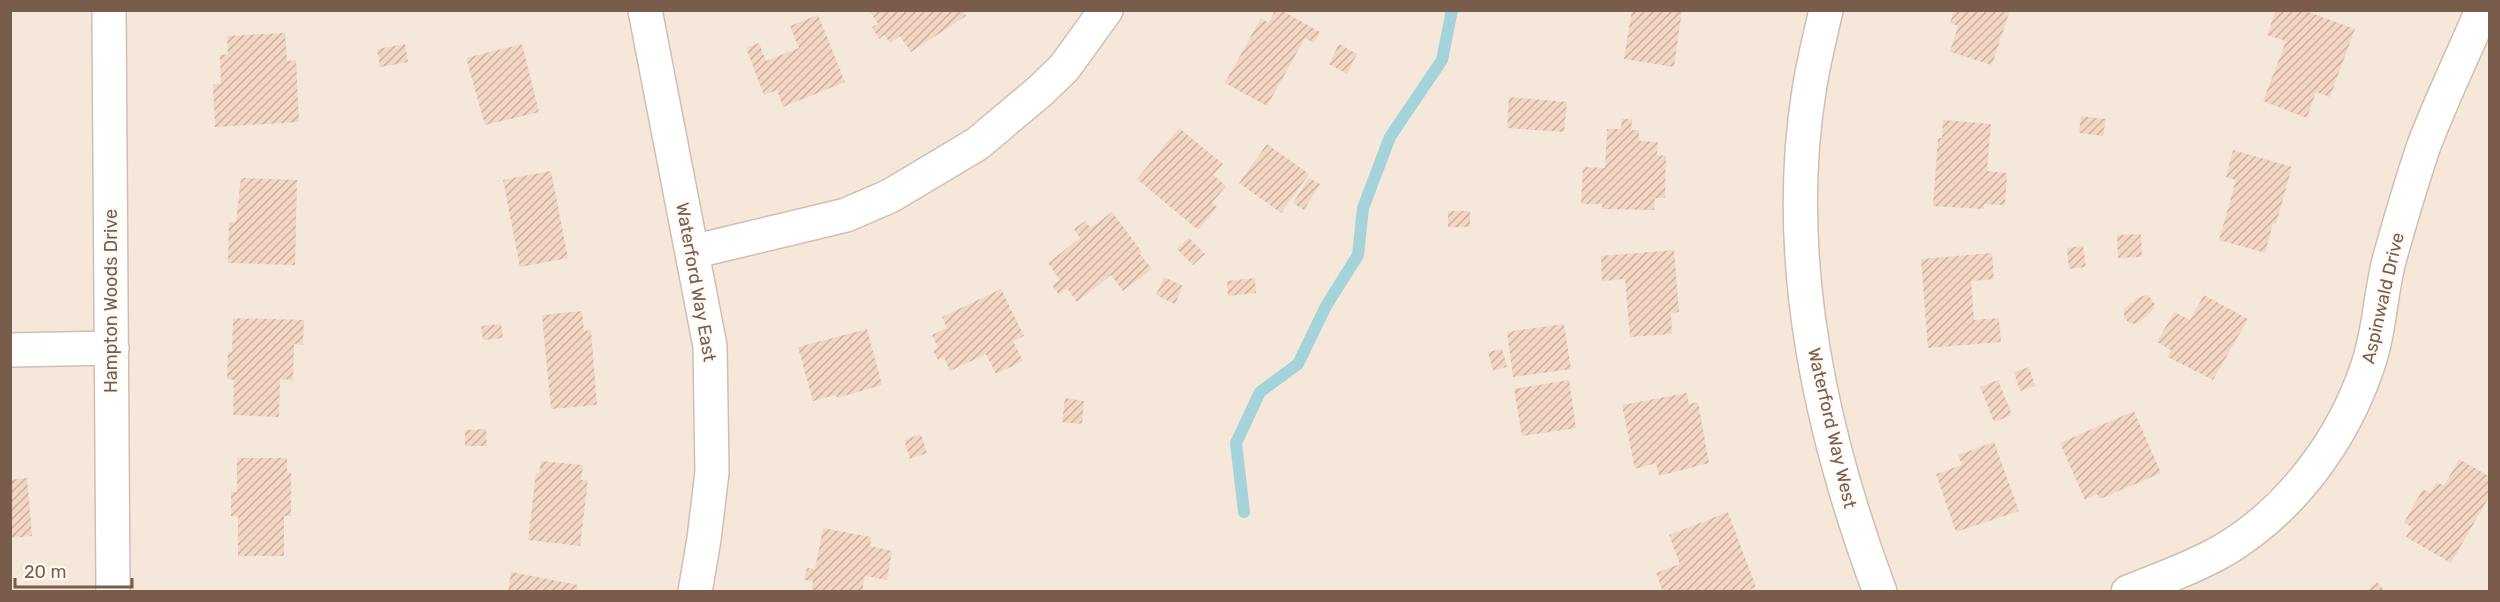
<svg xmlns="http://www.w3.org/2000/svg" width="2500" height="602" viewBox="0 0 2500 602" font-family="Rubik,sans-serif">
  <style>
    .residential { fill: #f5e8da }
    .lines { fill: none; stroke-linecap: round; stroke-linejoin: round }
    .stream { stroke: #a5d3da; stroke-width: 12 }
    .building { fill: url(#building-hatch) }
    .street-casing { stroke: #d1beb0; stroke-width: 36 }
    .street { stroke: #fff; stroke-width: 33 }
    .labels { text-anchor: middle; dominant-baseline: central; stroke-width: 4.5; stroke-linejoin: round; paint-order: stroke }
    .street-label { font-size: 18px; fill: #7a5c4d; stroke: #fffaf3 }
  </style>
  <defs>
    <pattern id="building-hatch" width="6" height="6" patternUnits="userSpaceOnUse" patternTransform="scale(1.5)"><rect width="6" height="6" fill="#f3d5c3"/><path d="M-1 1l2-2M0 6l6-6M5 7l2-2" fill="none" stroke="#cab0a1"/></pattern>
  </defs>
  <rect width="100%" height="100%" fill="#fdf6ec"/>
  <!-- residential -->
  <path class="residential" d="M 10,11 L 2489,11 L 2489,591 L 11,591 Z"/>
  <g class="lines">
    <!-- stream -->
    <path class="stream" d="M 1244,512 L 1236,443 L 1260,392 L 1298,364 L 1326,306 L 1358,255 L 1363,208 L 1390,137 L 1442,60 L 1452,10"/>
  </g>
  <!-- building -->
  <path class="building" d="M 869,10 L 963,10 L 966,16 L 911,52 L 900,36 L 890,43 L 884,35 L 879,39 L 872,27 L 878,24 Z
    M 1275,10 L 1281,10 L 1320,32 L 1314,43 L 1305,38 L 1267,106 L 1225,83 L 1261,18 L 1269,23 Z
    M 1632,10 L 1682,10 L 1674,67 L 1624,59 Z
    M 1954,10 L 2010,10 L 1992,65 L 1950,52 L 1958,26 L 1950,23 Z
    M 2276,10 L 2303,10 L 2355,29 L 2330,97 L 2316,92 L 2307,118 L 2263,101 L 2286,41 L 2267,35 Z
    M 818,15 L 845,82 L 783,107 L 777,90 L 764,95 L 746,48 L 759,43 L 766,61 L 799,48 L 790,26 Z
    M 285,33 L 287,61 L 296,60 L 299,122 L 215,127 L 213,84 L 221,84 L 220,55 L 228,54 L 227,36 Z
    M 405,44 L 408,62 L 380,67 L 377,49 Z
    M 522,44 L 539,112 L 485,125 L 466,58 Z
    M 1339,44 L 1357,54 L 1347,74 L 1329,64 Z
    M 1509,97 L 1567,102 L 1564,132 L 1507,128 Z
    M 2081,116 L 2106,119 L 2103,136 L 2079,133 Z
    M 1622,119 L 1632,119 L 1631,130 L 1639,130 L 1639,141 L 1658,142 L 1657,155 L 1666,156 L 1665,198 L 1655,198 L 1654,210 L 1602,209 L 1602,204 L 1581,204 L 1583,167 L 1605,168 L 1607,129 L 1621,129 Z
    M 1943,120 L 1991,124 L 1987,171 L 2007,173 L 2005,205 L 1984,204 L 1984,209 L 1933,206 L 1938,138 L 1942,138 Z
    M 1179,128 L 1223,164 L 1213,175 L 1226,186 L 1212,203 L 1217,207 L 1198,230 L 1137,179 Z
    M 1267,144 L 1309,174 L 1281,213 L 1239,183 Z
    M 2233,150 L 2292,167 L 2276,224 L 2273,223 L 2265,253 L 2219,240 L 2236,180 L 2226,177 Z
    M 551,171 L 568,258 L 520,267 L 503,180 Z
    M 241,178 L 297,180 L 295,265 L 228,263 L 229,222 L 236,222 Z
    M 1309,178 L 1320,184 L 1304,210 L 1293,203 Z
    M 1448,211 L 1470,211 L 1470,227 L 1448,227 Z
    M 1112,212 L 1142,252 L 1139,253 L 1152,269 L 1123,291 L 1111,275 L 1077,302 L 1067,288 L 1059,295 L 1052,285 L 1060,280 L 1048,263 L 1080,238 L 1074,229 L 1085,221 L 1091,228 Z
    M 2141,234 L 2142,257 L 2118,258 L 2117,235 Z
    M 1189,238 L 1205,254 L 1193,265 L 1177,249 Z
    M 2083,246 L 2086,267 L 2069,269 L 2067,248 Z
    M 1674,250 L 1679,312 L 1671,313 L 1672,334 L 1630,337 L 1625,279 L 1602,281 L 1601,256 Z
    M 1992,253 L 1994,279 L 1971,281 L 1974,320 L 1999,318 L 2001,342 L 1928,348 L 1921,259 Z
    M 1164,277 L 1183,286 L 1175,304 L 1156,295 Z
    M 1255,278 L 1256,293 L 1228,296 L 1227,281 Z
    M 1001,289 L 1024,336 L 1013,341 L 1023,361 L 996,374 L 986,354 L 950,371 L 944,357 L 938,360 L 933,351 L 938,348 L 932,335 L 947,328 L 942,317 Z
    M 2148,295 L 2154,303 L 2154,309 L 2137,324 L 2129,323 L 2124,317 L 2124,309 L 2139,297 Z
    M 2204,295 L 2248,319 L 2213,380 L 2168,357 L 2171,350 L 2157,342 L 2174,312 L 2190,320 Z
    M 582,311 L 584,331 L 591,330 L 597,405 L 551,409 L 542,315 Z
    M 233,318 L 304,320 L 303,345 L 294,344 L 293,380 L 280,379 L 279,417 L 233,415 L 234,380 L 227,379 L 228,352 L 232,352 Z
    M 501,324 L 503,338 L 483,340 L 481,326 Z
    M 1564,324 L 1571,369 L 1513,377 L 1507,332 Z
    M 867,329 L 882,385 L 837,398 L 836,395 L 813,401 L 798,347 Z
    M 1502,349 L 1507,367 L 1493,371 L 1488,352 Z
    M 2029,367 L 2035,386 L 2020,391 L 2014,372 Z
    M 1569,380 L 1576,428 L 1522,436 L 1514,389 Z
    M 1998,380 L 2012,415 L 1994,422 L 1980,387 Z
    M 1687,393 L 1689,404 L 1698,402 L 1709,463 L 1659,476 L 1656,463 L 1635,469 L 1622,405 Z
    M 1065,398 L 1084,401 L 1082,424 L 1062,422 Z
    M 2134,411 L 2161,473 L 2100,499 L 2097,494 L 2085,500 L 2060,443 Z
    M 486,429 L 487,446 L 465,446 L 465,430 Z
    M 921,434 L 927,453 L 910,459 L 904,440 Z
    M 1994,442 L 2019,511 L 1956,532 L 1936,474 L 1962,465 L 1958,455 Z
    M 237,458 L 287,458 L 287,472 L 291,473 L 291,516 L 284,516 L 284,556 L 238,556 L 238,516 L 231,516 L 231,492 L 237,492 Z
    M 2459,459 L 2490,477 L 2490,495 L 2451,563 L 2406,537 L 2412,527 L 2404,523 L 2423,489 L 2430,493 L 2437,482 L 2444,486 Z
    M 541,461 L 583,465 L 581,480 L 588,480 L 580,546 L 528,540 L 536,473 L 539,474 Z
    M 27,478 L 32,536 L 10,538 L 10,480 Z
    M 1728,512 L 1756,587 L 1744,592 L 1663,592 L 1656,573 L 1680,564 L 1669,535 Z
    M 823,528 L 871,537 L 870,546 L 892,551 L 887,580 L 865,576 L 862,592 L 811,592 L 813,581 L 804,580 L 807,568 L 815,569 Z
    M 511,572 L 578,585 L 577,592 L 508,592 Z
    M 2377,582 L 2385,592 L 2366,592 Z"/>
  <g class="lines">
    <defs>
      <path id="street" d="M 109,10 L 113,592
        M 645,10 L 710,346 L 712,472 L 704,539 L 695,592
        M 1826,10 C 1820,37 1813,64 1809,91 C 1782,260 1821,434 1880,592
        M 692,252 L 846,215 L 890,196 L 977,144 L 1039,92 L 1064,68 L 1106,10
        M 10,350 L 112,348
        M 2128,592 C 2161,579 2194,567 2224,550 C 2291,510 2342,441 2367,368 C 2380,332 2380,293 2390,257 C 2400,221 2411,184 2423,148 C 2440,102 2463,56 2482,10"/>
    </defs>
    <!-- street casing -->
    <use href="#street" class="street-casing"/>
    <!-- street -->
    <use href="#street" class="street"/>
  </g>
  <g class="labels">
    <!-- street labels -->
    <g class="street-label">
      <text transform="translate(696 282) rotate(80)">Waterford Way East</text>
      <text transform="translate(2383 298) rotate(-77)">Aspinwald Drive</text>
      <text transform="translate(111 301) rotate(-90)">Hampton Woods Drive</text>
      <text transform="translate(1832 428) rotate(77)">Waterford Way West</text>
    </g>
  </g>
  <!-- border -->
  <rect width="2500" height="602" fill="none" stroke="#7a5c4d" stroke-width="24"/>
  <!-- scale -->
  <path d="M15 578v9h117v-9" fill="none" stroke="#7a5c4d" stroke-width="3"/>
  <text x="24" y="578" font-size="18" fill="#7a5c4d" stroke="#fffaf3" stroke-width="4.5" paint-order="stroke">20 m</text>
</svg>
